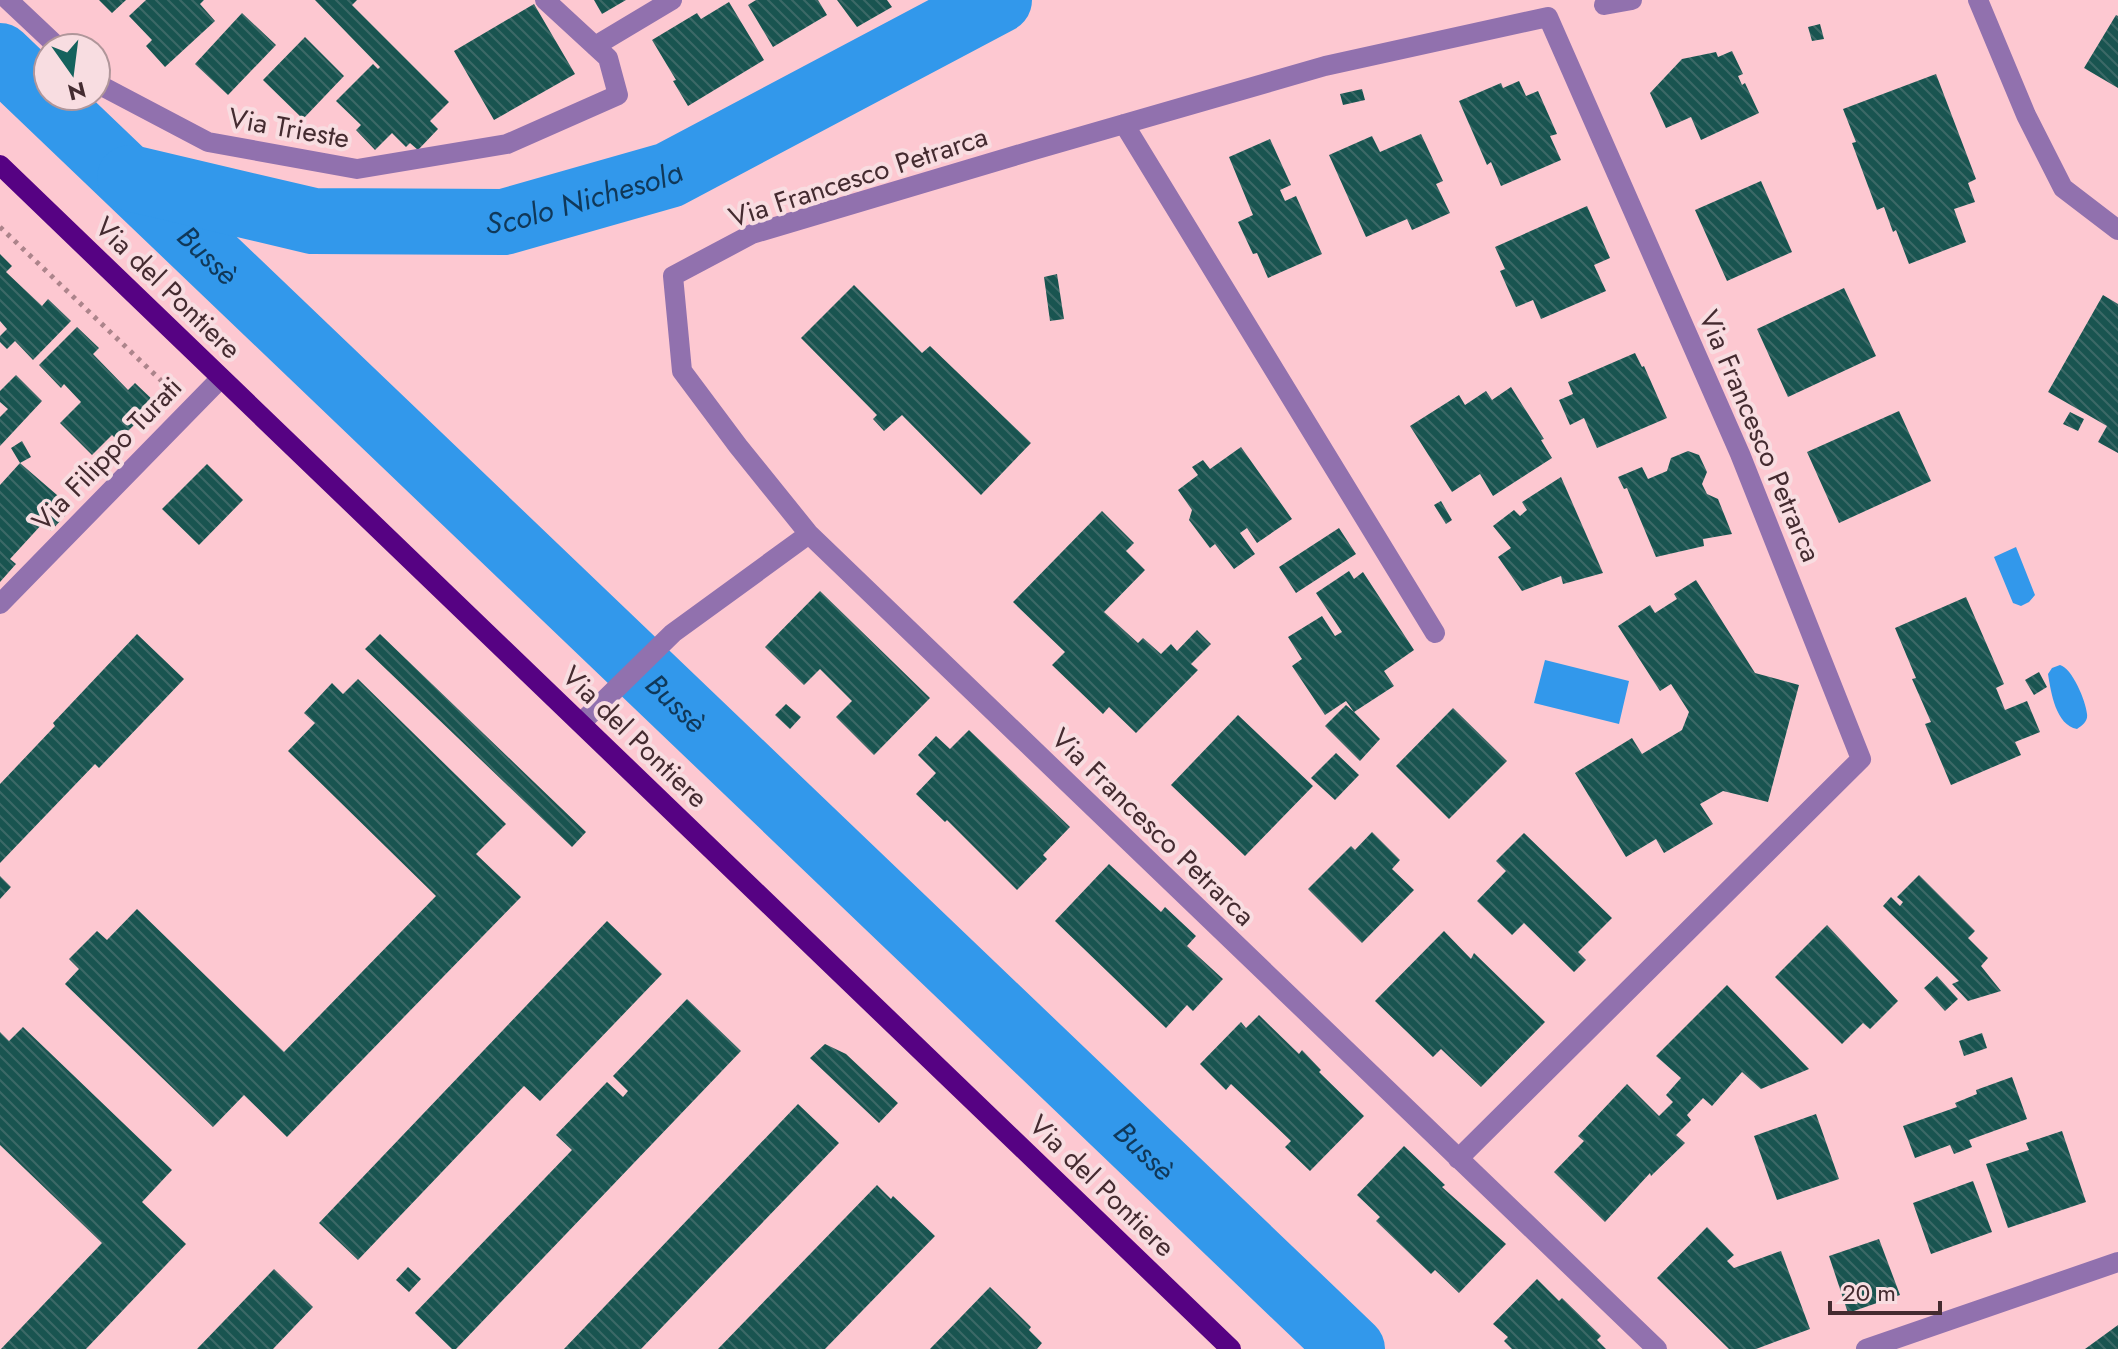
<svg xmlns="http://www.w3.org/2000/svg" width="2118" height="1349" viewBox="0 0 2118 1349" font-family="Jost,sans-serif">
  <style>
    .water { fill: #3298eb }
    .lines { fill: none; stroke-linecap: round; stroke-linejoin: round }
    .river { stroke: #3298eb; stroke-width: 66 }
    .building { fill: url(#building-back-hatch) }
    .path { stroke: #ac848b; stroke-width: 5; stroke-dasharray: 4 6; stroke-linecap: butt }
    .minor { stroke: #9171ae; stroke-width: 20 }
    .major { stroke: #560283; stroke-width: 20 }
    .labels { text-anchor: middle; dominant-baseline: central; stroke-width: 8; stroke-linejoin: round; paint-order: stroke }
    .street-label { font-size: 28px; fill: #442b30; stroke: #f8dde1 }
    .water-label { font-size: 30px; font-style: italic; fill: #103859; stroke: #f8dde1 }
  </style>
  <defs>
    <pattern id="building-back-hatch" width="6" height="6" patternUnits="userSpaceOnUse" patternTransform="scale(2)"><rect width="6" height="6" fill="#195450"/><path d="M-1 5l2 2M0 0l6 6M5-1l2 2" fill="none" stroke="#3c6967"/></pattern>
  </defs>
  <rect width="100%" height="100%" fill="#fdc8d1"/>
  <!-- water -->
  <path class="water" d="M 0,26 L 48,72 L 48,96 L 73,96 L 125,146 L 173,186 L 138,224 L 0,91 Z
    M 2016,547 L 2035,595 L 2029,602 L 2021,606 L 2013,603 L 1994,557 Z
    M 1545,660 L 1629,681 L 1619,724 L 1534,703 Z
    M 2060,665 C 2072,668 2086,701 2087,714 C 2088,721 2083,725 2077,729 C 2056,725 2051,693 2048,674 L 2052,668 Z"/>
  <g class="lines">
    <!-- river -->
    <g class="river">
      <path id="s1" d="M 0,56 L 1352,1349"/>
      <path id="s2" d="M 130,178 L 313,221 L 504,222 L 669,175 L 999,0"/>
    </g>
  </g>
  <!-- building -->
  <path class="building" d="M 99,0 L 126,0 L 112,13 Z
    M 146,0 L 204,0 L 200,4 L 215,21 L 165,67 L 146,46 L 152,40 L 129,16 Z
    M 315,0 L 357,0 L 352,5 L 449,102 L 430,121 L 438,129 L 418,150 L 410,143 L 406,147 L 392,133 L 375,150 L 356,130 L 361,125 L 336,101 L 373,64 L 378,69 L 380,67 Z
    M 594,0 L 626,0 L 602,14 Z
    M 756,0 L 818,0 L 827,15 L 773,47 L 748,5 Z
    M 837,0 L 887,0 L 892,7 L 857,27 Z
    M 729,2 L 764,60 L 688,106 L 673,81 L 676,80 L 652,40 L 697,13 L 701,19 Z
    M 534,4 L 575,74 L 494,120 L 454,51 Z
    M 242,13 L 276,45 L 228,95 L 195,64 Z
    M 2116,15 L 2118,16 L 2118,88 L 2084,68 Z
    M 1820,24 L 1824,39 L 1812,41 L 1808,27 Z
    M 305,37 L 344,76 L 303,119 L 263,80 Z
    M 1732,51 L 1743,74 L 1738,76 L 1742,85 L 1745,83 L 1759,113 L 1701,140 L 1691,117 L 1666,128 L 1650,93 L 1682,59 L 1716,52 L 1718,57 Z
    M 1936,74 L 1976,179 L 1968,183 L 1975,202 L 1954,209 L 1966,242 L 1909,264 L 1896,230 L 1893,232 L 1884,207 L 1877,210 L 1852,143 L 1856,142 L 1843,109 Z
    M 1519,81 L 1526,96 L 1538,91 L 1557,134 L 1550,136 L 1561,160 L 1501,186 L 1491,162 L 1487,165 L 1459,101 L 1501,83 L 1503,88 Z
    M 1362,89 L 1365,100 L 1343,105 L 1340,94 Z
    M 1421,134 L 1443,181 L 1436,184 L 1450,213 L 1412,230 L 1407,219 L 1366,237 L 1329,155 L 1372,136 L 1380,152 Z
    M 1270,139 L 1291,185 L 1280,190 L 1285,201 L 1296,196 L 1322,254 L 1268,278 L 1257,253 L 1253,254 L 1238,222 L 1253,215 L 1229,157 Z
    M 1761,181 L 1792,252 L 1727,281 L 1695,210 Z
    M 1587,206 L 1610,258 L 1594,265 L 1606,291 L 1541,319 L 1533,300 L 1516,307 L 1500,271 L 1505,269 L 1495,247 Z
    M 0,254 L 12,266 L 6,272 L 42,306 L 48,299 L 71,321 L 33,360 L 15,341 L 7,349 L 0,342 L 0,336 L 7,329 L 0,321 Z
    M 1057,274 L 1064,319 L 1050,321 L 1044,277 Z
    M 854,285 L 922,353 L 930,346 L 1031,443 L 981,495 L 902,415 L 884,431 L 873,419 L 877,415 L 801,338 Z
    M 1844,288 L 1876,356 L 1788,397 L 1757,329 Z
    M 2103,295 L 2118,304 L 2118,453 L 2098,442 L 2107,426 L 2048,392 Z
    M 77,327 L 99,348 L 93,354 L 128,390 L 135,383 L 156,403 L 118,441 L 112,435 L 92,455 L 60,423 L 81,402 L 64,384 L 61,388 L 39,365 Z
    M 1635,353 L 1642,367 L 1644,366 L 1667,418 L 1597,448 L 1584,418 L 1570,425 L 1559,400 L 1573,394 L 1568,382 Z
    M 16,375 L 42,401 L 0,446 L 0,417 L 8,409 L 0,402 L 0,391 Z
    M 1511,387 L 1544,439 L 1541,440 L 1552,458 L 1493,496 L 1480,474 L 1452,492 L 1410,426 L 1459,395 L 1465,405 L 1486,391 L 1492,400 Z
    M 1899,411 L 1931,481 L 1839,523 L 1807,452 Z
    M 2070,412 L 2084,419 L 2078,431 L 2063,424 Z
    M 22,441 L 31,457 L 20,463 L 11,448 Z
    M 1241,447 L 1292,519 L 1257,543 L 1247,528 L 1240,533 L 1255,554 L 1234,569 L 1215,544 L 1210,548 L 1189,520 L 1192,510 L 1178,490 L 1198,475 L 1192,467 L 1203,460 L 1210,469 Z
    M 1688,451 L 1699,455 L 1707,472 L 1702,484 L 1707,494 L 1718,499 L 1732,534 L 1703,539 L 1704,546 L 1656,557 L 1627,488 L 1624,489 L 1618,477 L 1642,467 L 1648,479 L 1667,471 L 1671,458 Z
    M 20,463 L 72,508 L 51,531 L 43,523 L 10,559 L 16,564 L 0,582 L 0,485 Z
    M 207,464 L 243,500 L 199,545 L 162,509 Z
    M 1561,477 L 1603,573 L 1563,584 L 1561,576 L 1522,591 L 1498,557 L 1511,548 L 1493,526 L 1514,510 L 1520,516 L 1527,510 L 1522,502 Z
    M 1441,501 L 1452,520 L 1446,524 L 1434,505 Z
    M 1102,511 L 1134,543 L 1126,551 L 1145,570 L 1104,612 L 1138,643 L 1143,638 L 1161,654 L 1171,644 L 1177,651 L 1197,630 L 1211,644 L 1191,664 L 1198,670 L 1136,733 L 1109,707 L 1103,714 L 1052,665 L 1065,652 L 1013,602 Z
    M 1339,528 L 1356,554 L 1296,593 L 1279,567 Z
    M 1349,571 L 1354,579 L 1363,572 L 1414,650 L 1384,671 L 1394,686 L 1354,712 L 1380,739 L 1360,761 L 1325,726 L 1346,705 L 1354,712 L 1346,701 L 1325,715 L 1292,666 L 1302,659 L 1288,637 L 1322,616 L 1335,636 L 1342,632 L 1316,593 Z
    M 1696,580 L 1755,673 L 1799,685 L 1768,802 L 1723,791 L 1700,804 L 1713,824 L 1664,853 L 1656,839 L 1626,857 L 1575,773 L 1632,738 L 1642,754 L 1682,730 L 1689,712 L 1671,684 L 1660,691 L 1618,626 L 1650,605 L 1655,613 L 1677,599 L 1674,594 Z
    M 820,591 L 930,698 L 874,755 L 836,717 L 852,701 L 820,669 L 804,685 L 765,647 Z
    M 1966,597 L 2004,684 L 1996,688 L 2005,710 L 2027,701 L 2040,732 L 2015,742 L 2021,755 L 1951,785 L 1925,724 L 1931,722 L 1912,679 L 1916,678 L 1895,628 Z
    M 137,634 L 184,679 L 99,768 L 95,764 L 0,863 L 0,784 L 55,726 L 53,723 Z
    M 380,634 L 586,832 L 572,847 L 365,649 Z
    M 2039,672 L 2047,687 L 2034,695 L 2025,680 Z
    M 358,679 L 506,824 L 476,854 L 521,897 L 287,1137 L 244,1095 L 213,1127 L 65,984 L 79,969 L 69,959 L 97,931 L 107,940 L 137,909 L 284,1052 L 436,896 L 288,751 L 315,723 L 304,713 L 332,683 L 343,694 Z
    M 786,704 L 801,717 L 790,729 L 775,715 Z
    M 1453,708 L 1507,761 L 1449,819 L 1396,766 Z
    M 1238,715 L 1313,786 L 1245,856 L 1171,785 Z
    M 969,730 L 1070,827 L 1043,855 L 1047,859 L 1017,890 L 947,820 L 945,822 L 916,794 L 936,773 L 918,755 L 936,736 L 950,749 Z
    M 1336,753 L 1359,775 L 1335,800 L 1311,778 Z
    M 1372,832 L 1400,860 L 1392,869 L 1414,890 L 1362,943 L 1308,889 L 1351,846 L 1355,850 Z
    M 1524,833 L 1612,918 L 1578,952 L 1586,960 L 1574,972 L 1524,923 L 1512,935 L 1477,901 L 1506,871 L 1496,861 Z
    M 1109,864 L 1161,912 L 1165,907 L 1196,936 L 1187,946 L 1223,979 L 1193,1011 L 1187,1005 L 1166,1028 L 1055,921 Z
    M 1919,875 L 1975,931 L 1968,938 L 1988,958 L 1981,966 L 2001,991 L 1968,1001 L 1952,984 L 1959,981 L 1883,906 L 1891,897 L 1900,906 L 1903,902 L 1897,897 Z
    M 0,876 L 11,887 L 0,899 Z
    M 607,921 L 662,974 L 540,1101 L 524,1086 L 358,1260 L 319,1223 Z
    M 1827,925 L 1898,1001 L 1870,1029 L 1863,1023 L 1842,1044 L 1775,977 Z
    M 1444,931 L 1471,959 L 1474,953 L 1545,1022 L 1481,1087 L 1441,1049 L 1433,1057 L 1375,1001 Z
    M 1937,976 L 1958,999 L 1945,1011 L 1924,988 Z
    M 1727,985 L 1809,1069 L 1761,1089 L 1742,1072 L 1712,1106 L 1703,1098 L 1687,1115 L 1691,1120 L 1676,1135 L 1685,1143 L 1651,1176 L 1650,1173 L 1605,1222 L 1554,1172 L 1584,1141 L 1578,1136 L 1627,1084 L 1659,1116 L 1673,1102 L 1666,1095 L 1681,1078 L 1656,1056 Z
    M 687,999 L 741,1051 L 456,1349 L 452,1349 L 415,1313 L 572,1150 L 556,1135 L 607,1082 L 623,1097 L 628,1091 L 613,1076 Z
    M 1259,1015 L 1299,1054 L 1302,1050 L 1321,1070 L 1319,1072 L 1364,1116 L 1310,1171 L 1285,1147 L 1291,1141 L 1231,1084 L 1226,1090 L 1200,1064 L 1241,1022 L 1246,1028 Z
    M 23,1027 L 172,1170 L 142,1202 L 186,1244 L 86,1349 L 1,1349 L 102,1243 L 0,1145 L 0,1032 L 9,1041 Z
    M 1982,1033 L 1987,1048 L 1964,1056 L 1959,1041 Z
    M 825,1044 L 846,1054 L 898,1103 L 879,1123 L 810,1058 Z
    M 2012,1077 L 2027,1119 L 1969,1140 L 1972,1147 L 1954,1154 L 1950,1145 L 1915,1158 L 1903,1126 L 1957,1107 L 1955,1103 L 1977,1094 L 1976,1090 Z
    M 798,1104 L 839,1143 L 641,1349 L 564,1349 Z
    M 1816,1114 L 1839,1179 L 1777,1200 L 1754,1136 Z
    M 2062,1131 L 2086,1202 L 2008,1228 L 1986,1164 L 2029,1150 L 2026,1143 Z
    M 1404,1146 L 1445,1185 L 1442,1187 L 1506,1244 L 1459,1293 L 1435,1270 L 1431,1274 L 1376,1221 L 1380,1217 L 1357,1195 Z
    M 1973,1181 L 1992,1232 L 1931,1254 L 1913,1203 Z
    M 877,1185 L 891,1199 L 893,1196 L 935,1236 L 825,1349 L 718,1349 Z
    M 1707,1227 L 1734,1255 L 1727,1261 L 1734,1268 L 1781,1251 L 1810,1329 L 1756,1349 L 1729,1349 L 1657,1278 Z
    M 1879,1239 L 1900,1295 L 1848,1313 L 1829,1256 Z
    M 408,1267 L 421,1279 L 409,1292 L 396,1280 Z
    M 274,1269 L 313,1307 L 273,1349 L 197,1349 Z
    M 1537,1279 L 1559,1301 L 1562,1298 L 1601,1336 L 1597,1340 L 1606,1349 L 1512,1349 L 1504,1341 L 1508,1337 L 1493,1324 Z
    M 990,1287 L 1031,1327 L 1029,1330 L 1042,1343 L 1037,1349 L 930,1349 Z
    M 2118,1325 L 2118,1349 L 2085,1349 Z"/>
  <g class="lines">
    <!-- path -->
    <path class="path" d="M 0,227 L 170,389"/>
    <!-- minor -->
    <path class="minor" d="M 8,0 L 59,48
      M 1978,0 L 2026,115 L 2063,188 L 2118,230
      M 1604,5 L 1632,0
      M 595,46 L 672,0
      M 96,83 L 208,142 L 357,169 L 507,144 L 618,95 L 608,58 L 545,0
      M 1124,124 L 1435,633
      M 809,534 L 738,446 L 682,371 L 673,276 L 752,234 L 1034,150 L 1325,66 L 1548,17 L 1740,454 L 1861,759 L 1458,1159
      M 0,604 L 221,378
      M 581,723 L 673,633 L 809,534 L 1657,1349
      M 1866,1349 L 2118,1262"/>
    <!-- major -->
    <path class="major" d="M 0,165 L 1231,1349"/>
  </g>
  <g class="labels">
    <!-- street labels -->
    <g class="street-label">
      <text transform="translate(289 128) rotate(10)">Via Trieste</text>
      <text transform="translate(858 177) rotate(-18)">Via Francesco Petrarca</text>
      <text transform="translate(168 288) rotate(44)">Via del Pontiere</text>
      <text transform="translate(1760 436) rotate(67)">Via Francesco Petrarca</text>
      <text transform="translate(107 454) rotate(-46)">Via Filippo Turati</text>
      <text transform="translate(635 737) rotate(44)">Via del Pontiere</text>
      <text transform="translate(1153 827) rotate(44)">Via Francesco Petrarca</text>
      <text transform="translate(1102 1186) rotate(44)">Via del Pontiere</text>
    </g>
    <!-- water labels -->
    <g class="water-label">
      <text stroke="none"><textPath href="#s2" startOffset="462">Scolo Nichesola</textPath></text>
      <text stroke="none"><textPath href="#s1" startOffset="288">Bussè</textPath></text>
      <text stroke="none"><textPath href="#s1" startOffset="936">Bussè</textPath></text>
      <text stroke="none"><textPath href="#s1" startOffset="1584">Bussè</textPath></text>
    </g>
  </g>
  <!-- north arrow -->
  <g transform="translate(72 72) rotate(166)"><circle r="38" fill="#f8dde1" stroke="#b0969a" stroke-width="2"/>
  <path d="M0-6L14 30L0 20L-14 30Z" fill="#15625d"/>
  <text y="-12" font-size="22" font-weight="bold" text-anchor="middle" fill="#442b30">N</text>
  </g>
  <!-- scale -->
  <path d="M1830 1301v12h110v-12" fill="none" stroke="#442b30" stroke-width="4"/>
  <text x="1842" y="1301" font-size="24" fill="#442b30" stroke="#f8dde1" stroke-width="6" paint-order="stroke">20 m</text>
</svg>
